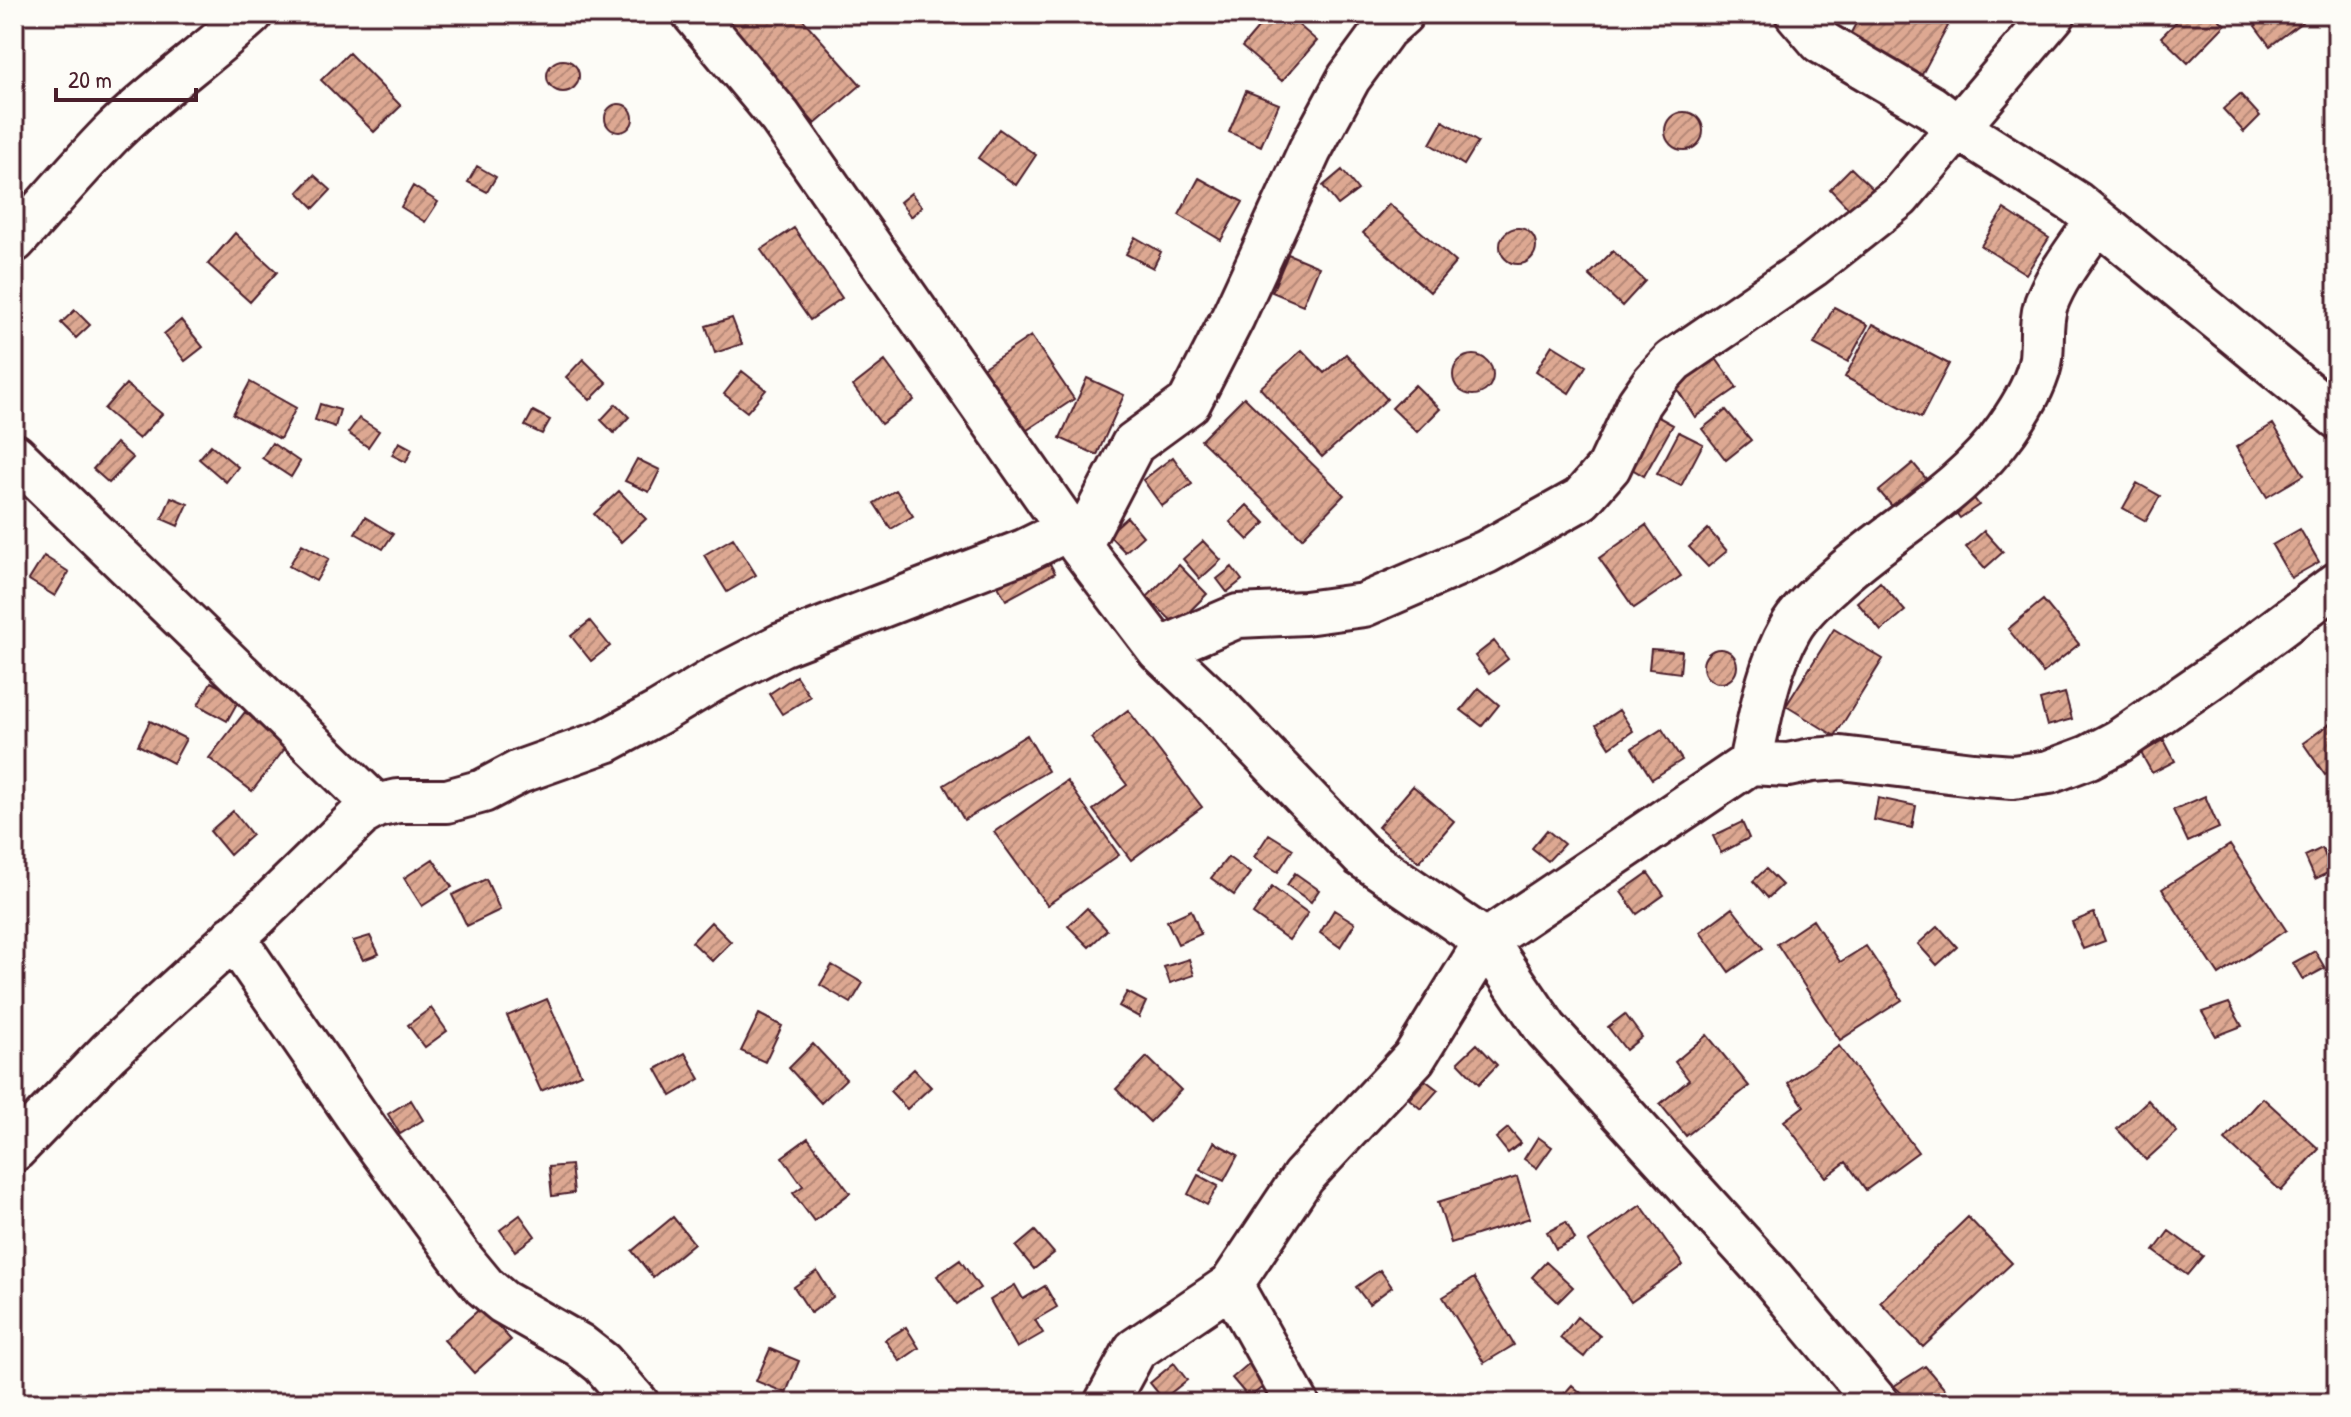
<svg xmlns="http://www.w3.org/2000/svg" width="2351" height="1417" viewBox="0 0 2351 1417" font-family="'Patrick Hand',sans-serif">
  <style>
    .building { fill: url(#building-hatch); stroke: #4a1f2b; stroke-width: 2 }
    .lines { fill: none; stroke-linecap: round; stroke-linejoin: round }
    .minor-casing { stroke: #4a1f2b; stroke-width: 48 }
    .minor { stroke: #fdfcf7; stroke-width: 42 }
  </style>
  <defs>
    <pattern id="building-hatch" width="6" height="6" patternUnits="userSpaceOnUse" patternTransform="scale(2)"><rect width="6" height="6" fill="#dda892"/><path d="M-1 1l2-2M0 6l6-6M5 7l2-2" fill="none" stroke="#b58877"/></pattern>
  </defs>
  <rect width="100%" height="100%" fill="#fdfcf7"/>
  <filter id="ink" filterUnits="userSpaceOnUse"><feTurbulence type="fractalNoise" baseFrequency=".0125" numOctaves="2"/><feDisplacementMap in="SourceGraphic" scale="16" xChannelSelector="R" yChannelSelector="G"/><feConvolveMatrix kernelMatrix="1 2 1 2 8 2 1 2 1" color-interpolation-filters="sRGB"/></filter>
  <g filter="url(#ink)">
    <!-- building -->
    <path class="building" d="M 718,14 L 798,14 L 861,85 L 815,124 Z
      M 1270,14 L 1286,14 L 1317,41 L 1282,81 L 1242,47 Z
      M 1861,14 L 1927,14 L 1948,26 L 1919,80 L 1847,40 Z
      M 2184,14 L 2214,14 L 2225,25 L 2188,63 L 2161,37 Z
      M 2270,14 L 2296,14 L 2302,22 L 2270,46 L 2255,26 Z
      M 349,53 L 401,106 L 374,132 L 321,80 Z
      M547 76a16 16 0 1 1 32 0a16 16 0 1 1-32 0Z
      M 1246,91 L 1279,104 L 1261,146 L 1229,132 Z
      M 2240,94 L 2260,116 L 2244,132 L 2223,109 Z
      M605 118a14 14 0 1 1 28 0a14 14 0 1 1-28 0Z
      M1665 131a19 19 0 1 1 38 0a19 19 0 1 1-38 0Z
      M 1443,121 L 1478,142 L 1464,165 L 1430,144 Z
      M 999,129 L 1036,155 L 1016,185 L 978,158 Z
      M 477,166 L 496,177 L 487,192 L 468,182 Z
      M 1851,168 L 1873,189 L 1851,211 L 1830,189 Z
      M 1342,170 L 1358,190 L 1338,205 L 1323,186 Z
      M 314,175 L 331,190 L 314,208 L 298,192 Z
      M 1199,178 L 1243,202 L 1221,240 L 1179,215 Z
      M 413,186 L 438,202 L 425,222 L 401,207 Z
      M 911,193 L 922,207 L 911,217 L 900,202 Z
      M 1389,204 L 1456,262 L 1430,292 L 1363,233 Z
      M 2004,209 L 2049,238 L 2026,274 L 1981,246 Z
      M1500 246a18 18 0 1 1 36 0a18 18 0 1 1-36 0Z
      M 794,228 L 842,298 L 810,320 L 761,250 Z
      M 235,233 L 277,272 L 250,302 L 208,264 Z
      M 1135,237 L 1161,252 L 1153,268 L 1126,254 Z
      M 1613,251 L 1645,281 L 1622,306 L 1589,275 Z
      M 1288,254 L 1319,267 L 1303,305 L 1272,292 Z
      M 1834,307 L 1868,325 L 1848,362 L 1814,344 Z
      M 75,310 L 90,325 L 76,338 L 61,323 Z
      M 732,318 L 742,344 L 715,353 L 706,326 Z
      M 181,320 L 203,347 L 185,361 L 164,334 Z
      M 1873,324 L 1949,364 L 1921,418 L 1845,377 Z
      M 1031,336 L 1074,399 L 1024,432 L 981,369 Z
      M 1552,345 L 1586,366 L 1569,393 L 1536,371 Z
      M 1302,350 L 1324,373 L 1346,354 L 1387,399 L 1322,457 L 1260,388 Z
      M 1712,353 L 1737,388 L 1695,417 L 1672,381 Z
      M1453 375a20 20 0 1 1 40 0a20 20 0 1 1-40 0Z
      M 583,359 L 607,383 L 590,400 L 566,377 Z
      M 885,361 L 914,400 L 881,424 L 853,386 Z
      M 742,371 L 766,390 L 747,412 L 724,394 Z
      M 1087,378 L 1124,395 L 1097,455 L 1060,438 Z
      M 250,382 L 296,408 L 280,439 L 233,414 Z
      M 126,384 L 162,414 L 139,439 L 104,409 Z
      M 1415,385 L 1440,409 L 1417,432 L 1392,408 Z
      M 1244,397 L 1344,495 L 1302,538 L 1201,440 Z
      M 320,404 L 340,410 L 335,427 L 315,420 Z
      M 616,404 L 629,417 L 614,433 L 601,420 Z
      M 1644,409 L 1673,425 L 1644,476 L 1615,459 Z
      M 1726,410 L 1751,440 L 1726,460 L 1702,429 Z
      M 533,411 L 550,420 L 542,434 L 525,426 Z
      M 359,418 L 379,431 L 368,447 L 348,433 Z
      M 2273,424 L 2304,475 L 2267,497 L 2236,447 Z
      M 1679,432 L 1703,444 L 1681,486 L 1657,474 Z
      M 399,442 L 412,449 L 406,462 L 392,455 Z
      M 116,443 L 133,458 L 109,483 L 93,469 Z
      M 272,443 L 300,462 L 291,477 L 262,458 Z
      M 211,445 L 238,467 L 226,482 L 199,459 Z
      M 1173,457 L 1192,484 L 1162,506 L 1143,480 Z
      M 637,459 L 660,470 L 649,492 L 625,481 Z
      M 1913,463 L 1937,492 L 1904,520 L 1879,491 Z
      M 2137,483 L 2160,496 L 2146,521 L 2123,508 Z
      M 1967,489 L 1979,505 L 1960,518 L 1948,502 Z
      M 896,490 L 913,516 L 891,529 L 874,503 Z
      M 619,491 L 646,519 L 621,542 L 594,514 Z
      M 171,497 L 188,504 L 178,526 L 162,519 Z
      M 1247,505 L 1265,523 L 1248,540 L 1230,522 Z
      M 365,517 L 393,534 L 383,549 L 355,533 Z
      M 1127,517 L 1143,536 L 1125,552 L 1108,534 Z
      M 1646,525 L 1681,576 L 1634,608 L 1599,558 Z
      M 1708,529 L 1727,551 L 1708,567 L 1689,547 Z
      M 2300,529 L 2319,562 L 2291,578 L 2272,545 Z
      M 1984,531 L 2003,552 L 1985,568 L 1966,547 Z
      M 733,538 L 756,575 L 727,592 L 704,555 Z
      M 1203,541 L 1221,560 L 1200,579 L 1183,559 Z
      M 302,544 L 329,559 L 316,581 L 289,566 Z
      M 1042,549 L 1055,573 L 1006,600 L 992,576 Z
      M 44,556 L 69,572 L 55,596 L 29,580 Z
      M 1179,565 L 1207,594 L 1176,625 L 1147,597 Z
      M 1232,567 L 1242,580 L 1227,592 L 1217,579 Z
      M 1880,582 L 1905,611 L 1881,631 L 1857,602 Z
      M 2043,600 L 2079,644 L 2043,673 L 2008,629 Z
      M 590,621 L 610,646 L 591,661 L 571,636 Z
      M 1834,629 L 1883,659 L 1835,736 L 1786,706 Z
      M 1494,641 L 1508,659 L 1489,674 L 1475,656 Z
      M 1651,649 L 1682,651 L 1680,673 L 1649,669 Z
      M1703 666a17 17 0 1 1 34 0a17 17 0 1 1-34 0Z
      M 796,676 L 810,697 L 782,714 L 769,694 Z
      M 211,682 L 240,698 L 227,721 L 198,705 Z
      M 1479,688 L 1499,705 L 1482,726 L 1461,710 Z
      M 2065,693 L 2072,719 L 2047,726 L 2040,700 Z
      M 1128,710 L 1202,807 L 1131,860 L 1093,810 L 1127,785 L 1091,738 Z
      M 1619,710 L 1633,731 L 1610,747 L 1596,725 Z
      M 245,712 L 287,746 L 252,791 L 209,758 Z
      M 150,721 L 186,739 L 173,763 L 138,745 Z
      M 2331,723 L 2337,731 L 2337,767 L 2325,775 L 2303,743 Z
      M 1662,729 L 1682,760 L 1652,779 L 1632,748 Z
      M 1027,735 L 1048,771 L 964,820 L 944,785 Z
      M 2164,740 L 2175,761 L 2152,773 L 2141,753 Z
      M 1067,781 L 1119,855 L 1047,905 L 994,832 Z
      M 1413,786 L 1454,821 L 1419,862 L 1378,827 Z
      M 2205,796 L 2219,828 L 2188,842 L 2173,810 Z
      M 1878,798 L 1916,806 L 1912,828 L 1874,820 Z
      M 233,811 L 252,835 L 230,855 L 210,831 Z
      M 1742,822 L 1749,838 L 1721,853 L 1713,836 Z
      M 1547,830 L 1564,844 L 1548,861 L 1532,848 Z
      M 1269,834 L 1293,849 L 1278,872 L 1254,857 Z
      M 2230,845 L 2286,930 L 2219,975 L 2162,889 Z
      M 2322,848 L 2332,871 L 2315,879 L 2305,856 Z
      M 1228,857 L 1250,873 L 1234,895 L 1211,878 Z
      M 433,859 L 452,887 L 422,906 L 404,878 Z
      M 1766,869 L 1782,885 L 1768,898 L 1753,881 Z
      M 1295,873 L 1319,890 L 1311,902 L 1287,885 Z
      M 1648,873 L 1664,895 L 1637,914 L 1621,892 Z
      M 486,879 L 500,910 L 467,926 L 452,895 Z
      M 1272,887 L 1308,913 L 1289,940 L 1253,914 Z
      M 1087,908 L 1107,930 L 1089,947 L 1068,926 Z
      M 1732,908 L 1763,948 L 1729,972 L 1700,932 Z
      M 1191,910 L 1201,934 L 1178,944 L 1167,921 Z
      M 1334,910 L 1355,923 L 1340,947 L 1320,933 Z
      M 2094,913 L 2105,941 L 2083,949 L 2072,922 Z
      M 1813,920 L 1840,962 L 1866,946 L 1902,1000 L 1840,1040 L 1777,944 Z
      M 711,922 L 731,942 L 712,961 L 692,942 Z
      M 1938,926 L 1957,947 L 1937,965 L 1918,944 Z
      M 370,936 L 379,954 L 363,960 L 353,941 Z
      M 2315,951 L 2325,968 L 2303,980 L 2293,963 Z
      M 1189,959 L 1194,975 L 1170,983 L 1164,967 Z
      M 832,965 L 863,983 L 851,1003 L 820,985 Z
      M 1127,992 L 1146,1002 L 1139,1017 L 1119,1006 Z
      M 547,999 L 581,1074 L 541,1091 L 507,1016 Z
      M 2229,1003 L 2242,1026 L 2216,1036 L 2202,1012 Z
      M 431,1008 L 447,1031 L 425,1047 L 408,1025 Z
      M 759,1014 L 782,1026 L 765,1062 L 741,1051 Z
      M 1625,1014 L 1642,1037 L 1626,1050 L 1608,1027 Z
      M 1707,1035 L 1749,1086 L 1686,1136 L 1660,1104 L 1689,1080 L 1675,1062 Z
      M 813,1044 L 846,1079 L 821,1103 L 789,1068 Z
      M 1477,1044 L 1497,1065 L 1479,1084 L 1458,1062 Z
      M 1839,1046 L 1918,1152 L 1866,1190 L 1846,1162 L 1826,1177 L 1784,1121 L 1804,1106 L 1788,1083 Z
      M 685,1053 L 700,1079 L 671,1096 L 656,1069 Z
      M 1147,1057 L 1181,1090 L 1150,1122 L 1116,1089 Z
      M 914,1069 L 931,1087 L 907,1109 L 890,1091 Z
      M 1425,1080 L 1438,1090 L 1421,1109 L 1409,1099 Z
      M 2263,1098 L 2319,1149 L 2281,1191 L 2225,1140 Z
      M 411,1100 L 423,1120 L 400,1134 L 388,1114 Z
      M 2148,1100 L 2177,1132 L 2146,1160 L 2117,1129 Z
      M 1508,1128 L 1521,1143 L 1508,1153 L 1496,1138 Z
      M 1538,1137 L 1552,1147 L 1537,1168 L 1524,1159 Z
      M 808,1138 L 850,1193 L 814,1221 L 793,1193 L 803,1186 L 782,1157 Z
      M 1214,1142 L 1238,1155 L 1224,1181 L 1200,1169 Z
      M 571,1165 L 574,1193 L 552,1196 L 549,1167 Z
      M 1198,1175 L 1218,1186 L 1207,1205 L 1188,1194 Z
      M 1517,1177 L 1530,1218 L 1451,1243 L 1438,1202 Z
      M 1641,1205 L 1683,1265 L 1631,1302 L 1588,1242 Z
      M 520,1215 L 535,1236 L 515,1251 L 500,1230 Z
      M 673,1217 L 694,1243 L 653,1277 L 632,1251 Z
      M 1968,1217 L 2012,1263 L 1923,1347 L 1880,1302 Z
      M 1566,1222 L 1575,1239 L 1556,1249 L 1547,1232 Z
      M 1035,1231 L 1054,1253 L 1034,1269 L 1016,1247 Z
      M 2169,1231 L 2203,1256 L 2187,1275 L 2154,1251 Z
      M 960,1260 L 980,1288 L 957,1304 L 937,1276 Z
      M 1546,1262 L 1573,1287 L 1558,1302 L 1532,1277 Z
      M 1380,1270 L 1392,1287 L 1369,1304 L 1356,1287 Z
      M 817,1271 L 833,1297 L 811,1313 L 794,1287 Z
      M 1474,1278 L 1514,1345 L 1484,1363 L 1443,1297 Z
      M 1015,1285 L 1023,1299 L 1045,1286 L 1057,1307 L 1035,1320 L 1043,1333 L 1017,1348 L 990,1300 Z
      M 481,1308 L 511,1340 L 474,1373 L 444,1340 Z
      M 1577,1317 L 1600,1336 L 1584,1357 L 1560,1338 Z
      M 906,1327 L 919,1348 L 900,1361 L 885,1340 Z
      M 770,1349 L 799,1361 L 786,1393 L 756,1381 Z
      M 1252,1361 L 1270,1381 L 1249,1398 L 1232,1378 Z
      M 1174,1363 L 1187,1380 L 1163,1399 L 1150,1383 Z
      M 1925,1366 L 1952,1398 L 1942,1403 L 1912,1403 L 1894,1386 Z
      M 1572,1385 L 1592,1403 L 1556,1403 Z"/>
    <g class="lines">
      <defs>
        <path id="minor" d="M 694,14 L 780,117 L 1080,546 L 1159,650 L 1216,704 L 1362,856 L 1486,941 L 1546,1029 L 1773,1279 L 1877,1403
          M 1797,14 L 1821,42 L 1931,107 L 1958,128 L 2076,203 L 2337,417
          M 14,241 C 46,206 77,169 110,135 C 154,91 205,56 251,14
          M 14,455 L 376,806
          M 1080,546 L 1133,444 L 1189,403 L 1233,317 L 1310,150 L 1349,78 L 1385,29 L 1402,14
          M 1159,650 L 1238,616 L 1305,613 L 1364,605 L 1486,552 L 1581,499 L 1609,467 L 1639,403 L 1653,383 L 1673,361 L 1812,266 L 1899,197 L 2054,14
          M 1750,763 C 1760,719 1767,669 1790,629 C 1800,611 1819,594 1835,580 C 1891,529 1963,492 2007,429 C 2021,409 2038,382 2041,358 C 2043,339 2040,322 2046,304 C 2057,274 2080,247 2097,221
          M 233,937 L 367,1131 L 460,1257 L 484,1286 L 503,1302 L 579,1345 L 602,1363 L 637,1403
          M 14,1150 L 109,1052 L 257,916 L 362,814 L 376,806 L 398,801 L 447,801 L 483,791 L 519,772 L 606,741 L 658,713 L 713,680 L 781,645 L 1024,551 L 1069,529
          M 1231,1285 L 1297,1403
          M 1106,1403 L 1135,1350 L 1231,1285 L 1303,1177 L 1414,1058 L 1486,941 L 1750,763 L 1788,765 L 1812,760 L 1841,758 L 1973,774 L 2013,777 L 2049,772 L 2089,757 L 2119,741 L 2219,672 L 2337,584"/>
      </defs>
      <!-- minor casing -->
      <use href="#minor" class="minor-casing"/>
      <!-- minor -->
      <use href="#minor" class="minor"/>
    </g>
  </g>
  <!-- margin -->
  <rect width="2351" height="1417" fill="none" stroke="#fdfcf7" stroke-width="48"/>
  <rect x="24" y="24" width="2303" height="1369" fill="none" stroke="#4a1f2b" stroke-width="3" filter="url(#ink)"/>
  <!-- scale -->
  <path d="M56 88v12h140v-12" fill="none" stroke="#4a1f2b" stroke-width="4"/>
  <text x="68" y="88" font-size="24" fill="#4a1f2b" stroke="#fdfcf7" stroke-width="6" paint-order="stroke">20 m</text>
</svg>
